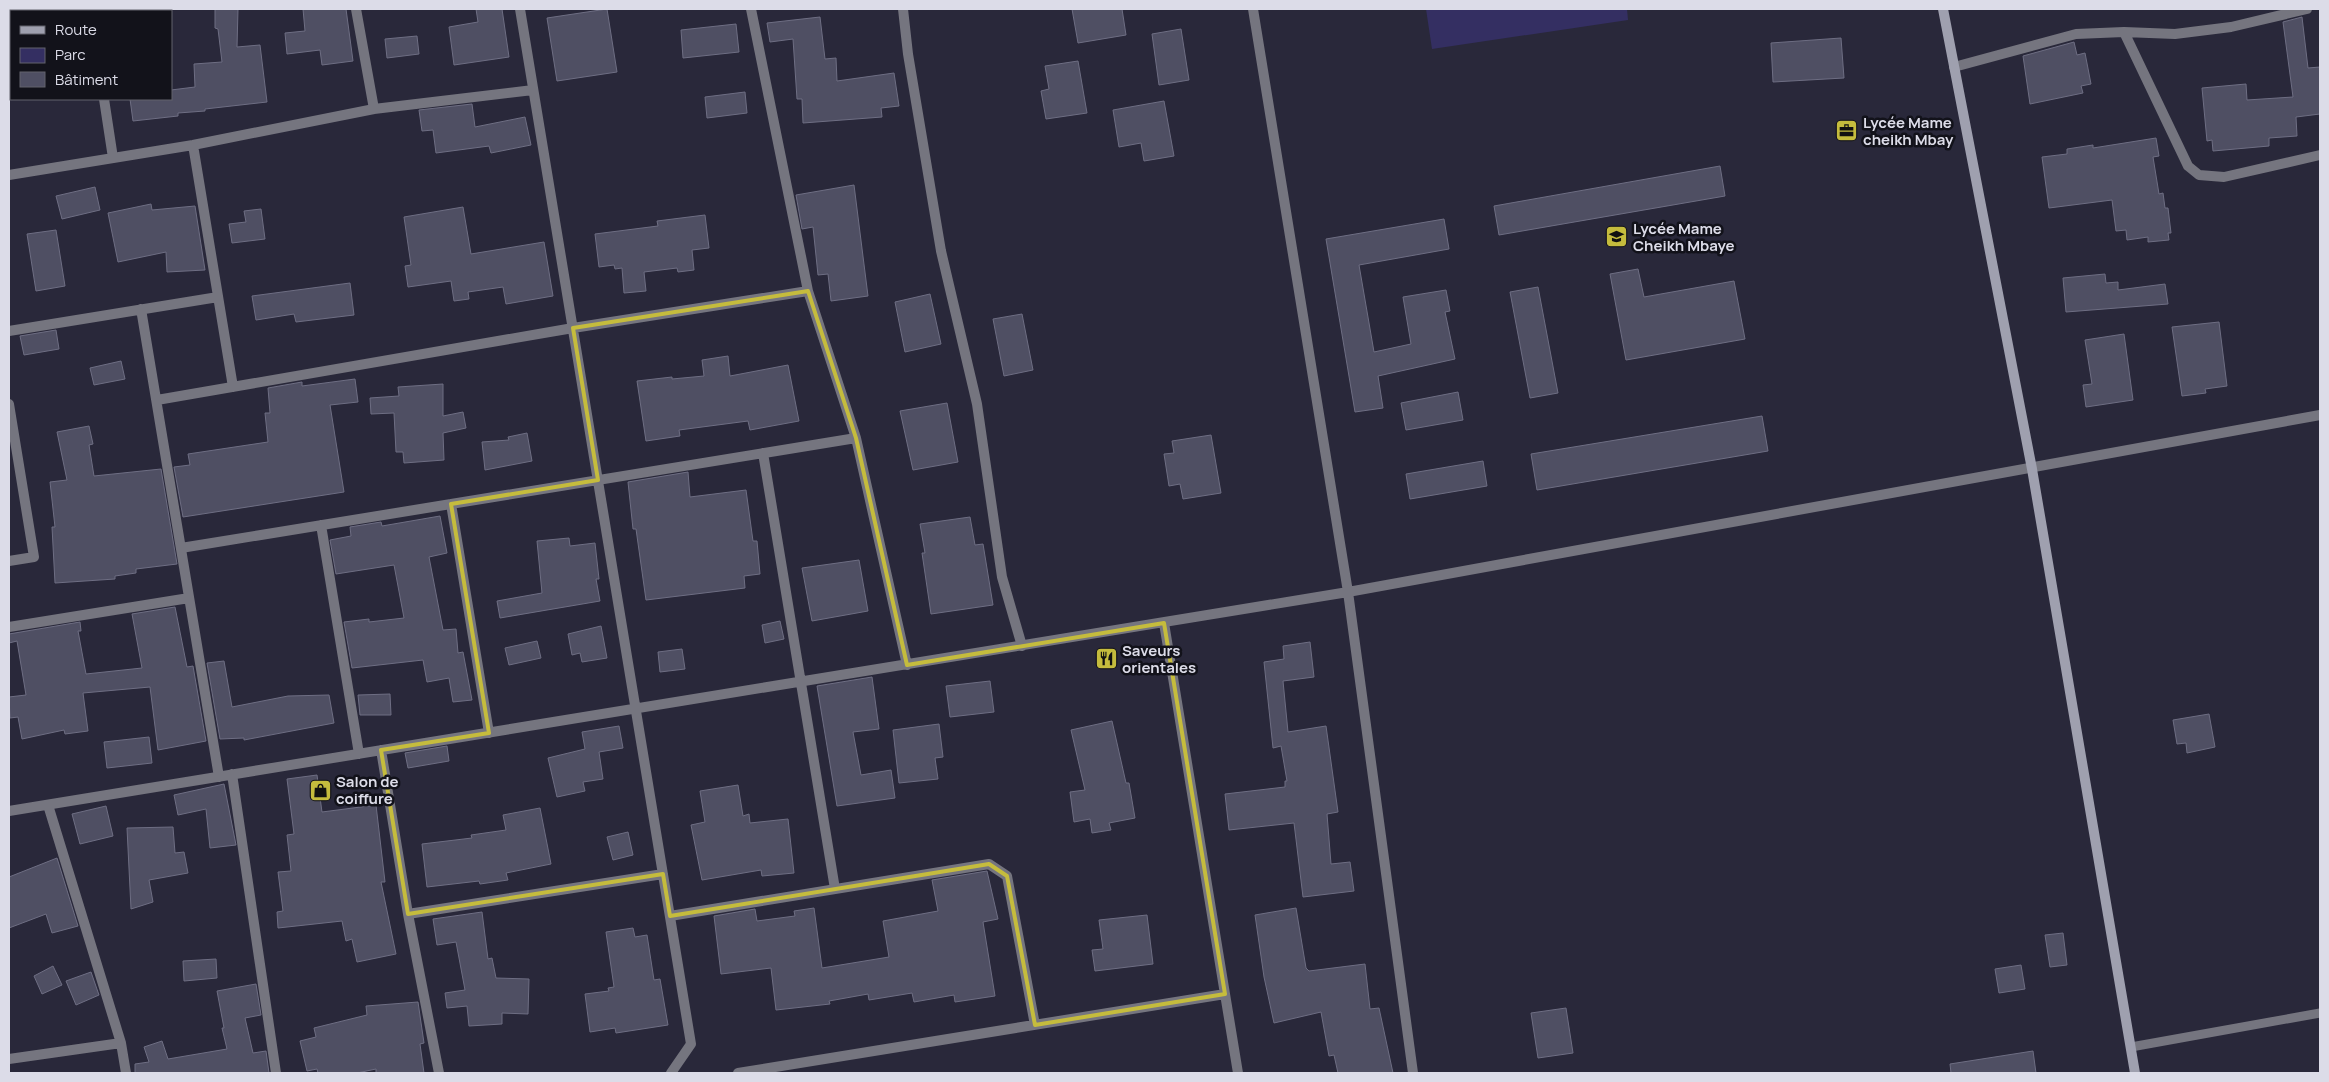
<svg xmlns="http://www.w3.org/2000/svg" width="2329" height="1082" viewBox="0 0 2329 1082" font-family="Manrope,sans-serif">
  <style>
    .green { fill: #342f62 }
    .building { fill: #4f4f63; stroke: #6e6e83 }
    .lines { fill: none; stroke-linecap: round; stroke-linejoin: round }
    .service { stroke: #75757f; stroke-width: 9 }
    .minor { stroke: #75757f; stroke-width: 10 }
    .secondary { stroke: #9fa0af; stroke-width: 10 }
    .marked { fill: none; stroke: #c5bc3d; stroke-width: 4; stroke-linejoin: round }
    .labels { text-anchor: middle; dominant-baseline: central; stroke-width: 5; stroke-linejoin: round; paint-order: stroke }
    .poi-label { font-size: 15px; font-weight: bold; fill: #dcdce8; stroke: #12121a; text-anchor: start }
  </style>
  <rect width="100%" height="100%" fill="#29283a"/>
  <!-- green -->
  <path class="green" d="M 1426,9 L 1627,9 L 1628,20 L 1432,49 Z"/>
  <!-- building -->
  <path class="building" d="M 215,9 L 238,9 L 237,47 L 260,45 L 267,102 L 205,109 L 205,111 L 178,113 L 178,116 L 133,121 L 130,99 L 171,99 L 171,90 L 195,87 L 194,64 L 222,62 L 218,29 L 215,28 Z
    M 303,9 L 346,9 L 353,61 L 322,65 L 320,50 L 287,54 L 285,33 L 305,31 Z
    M 476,9 L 502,9 L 509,57 L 454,65 L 449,27 L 478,22 Z
    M 607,9 L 617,72 L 557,81 L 547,18 Z
    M 1072,9 L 1122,9 L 1126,35 L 1078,43 Z
    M 820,17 L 825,59 L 836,58 L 837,81 L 894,73 L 899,106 L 881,108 L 882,117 L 803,123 L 802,99 L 797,99 L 793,39 L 770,42 L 767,23 Z
    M 2302,17 L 2308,68 L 2320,67 L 2320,114 L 2296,117 L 2297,136 L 2269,138 L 2269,146 L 2213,151 L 2212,140 L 2207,141 L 2202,88 L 2246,84 L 2247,100 L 2293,97 L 2283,22 Z
    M 736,24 L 739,52 L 683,58 L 681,30 Z
    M 1181,29 L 1189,80 L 1159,85 L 1152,34 Z
    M 417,36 L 419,54 L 387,58 L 385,39 Z
    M 1841,38 L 1844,78 L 1773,82 L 1771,43 Z
    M 2074,42 L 2077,55 L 2085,53 L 2091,84 L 2081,86 L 2083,93 L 2030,104 L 2023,56 Z
    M 1078,61 L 1087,113 L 1046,119 L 1041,91 L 1049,89 L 1045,66 Z
    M 745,92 L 747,113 L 707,118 L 705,97 Z
    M 1164,101 L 1174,156 L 1144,161 L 1141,143 L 1119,147 L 1113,110 Z
    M 472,104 L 475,127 L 525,117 L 531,145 L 491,153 L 489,146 L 436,153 L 433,130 L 422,131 L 419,110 Z
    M 2156,138 L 2159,156 L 2153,157 L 2159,194 L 2163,193 L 2165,208 L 2168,208 L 2171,233 L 2168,233 L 2169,240 L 2148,242 L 2148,237 L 2127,240 L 2126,230 L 2116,231 L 2112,200 L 2049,208 L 2042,157 L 2067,154 L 2067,149 L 2093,145 L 2093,148 Z
    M 1720,166 L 1725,196 L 1499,235 L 1494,206 Z
    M 854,185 L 868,296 L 831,301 L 828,274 L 818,275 L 813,227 L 802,229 L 796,195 Z
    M 95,187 L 100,210 L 62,219 L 56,196 Z
    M 151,204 L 152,210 L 195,206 L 205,270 L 167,272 L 166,252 L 118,262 L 108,213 Z
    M 463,207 L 471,254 L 544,242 L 553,296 L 506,304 L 503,287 L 468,292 L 469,299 L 454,301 L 451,281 L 408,287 L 405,266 L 411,265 L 404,217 Z
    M 261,209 L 265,239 L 232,243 L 229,224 L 246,222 L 244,211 Z
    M 705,215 L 709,248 L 692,250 L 694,270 L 678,272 L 677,268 L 644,272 L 646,291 L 624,293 L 622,268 L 615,269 L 614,265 L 599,267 L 595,234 L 658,226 L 657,221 Z
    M 1444,219 L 1449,249 L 1359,265 L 1374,352 L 1411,344 L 1403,297 L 1446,290 L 1450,311 L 1445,312 L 1455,359 L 1378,376 L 1383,408 L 1355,412 L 1326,239 Z
    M 56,230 L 65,286 L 36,291 L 27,234 Z
    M 1638,269 L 1644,297 L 1734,281 L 1745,339 L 1626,360 L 1610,274 Z
    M 2105,274 L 2106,283 L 2118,282 L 2118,290 L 2165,284 L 2168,304 L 2066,312 L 2063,278 Z
    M 350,283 L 354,315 L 296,322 L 294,314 L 256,320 L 252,296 Z
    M 1538,287 L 1558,393 L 1530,398 L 1510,292 Z
    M 930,294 L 941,344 L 905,352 L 895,302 Z
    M 1022,314 L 1033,370 L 1004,376 L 993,319 Z
    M 2219,322 L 2227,386 L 2205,389 L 2206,393 L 2182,396 L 2172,327 Z
    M 56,330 L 59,349 L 24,355 L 20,336 Z
    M 2124,334 L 2133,400 L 2086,407 L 2083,385 L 2092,384 L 2085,340 Z
    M 728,356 L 730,376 L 788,365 L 799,421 L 750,430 L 748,421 L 679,430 L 680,436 L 646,441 L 637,381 L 672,377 L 672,379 L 704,376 L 702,360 Z
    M 121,361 L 125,379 L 94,385 L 90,368 Z
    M 355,379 L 358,402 L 330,405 L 344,492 L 183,517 L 174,467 L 190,465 L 188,454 L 268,442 L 265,413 L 270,413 L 268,388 L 302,382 L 302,386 Z
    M 443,384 L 443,416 L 463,412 L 466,428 L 443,433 L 444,460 L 404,463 L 403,452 L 396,452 L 394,413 L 371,414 L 370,398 L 399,396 L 398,387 Z
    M 1458,392 L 1463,420 L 1406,430 L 1401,403 Z
    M 947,403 L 958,462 L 913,470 L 900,411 Z
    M 1762,416 L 1768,451 L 1537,490 L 1531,454 Z
    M 89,426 L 93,444 L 89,445 L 94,476 L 161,469 L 177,564 L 136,569 L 136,573 L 115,576 L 115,579 L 55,583 L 52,527 L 55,527 L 50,482 L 67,480 L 57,432 Z
    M 527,433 L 532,461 L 485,470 L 482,442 L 509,440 L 508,437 Z
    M 1211,435 L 1221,493 L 1183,499 L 1180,484 L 1169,486 L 1164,454 L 1174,453 L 1172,441 Z
    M 1483,461 L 1487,486 L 1410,499 L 1406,474 Z
    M 688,472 L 690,497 L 746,490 L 753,541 L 757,541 L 760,574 L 744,576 L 745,588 L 646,600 L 636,529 L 633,529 L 628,482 Z
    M 440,516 L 447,553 L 429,557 L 443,630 L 456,629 L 458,653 L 463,652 L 472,700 L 453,702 L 449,678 L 427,682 L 423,660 L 352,668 L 344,622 L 369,619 L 369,622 L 404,618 L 394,565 L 336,574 L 330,540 L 351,536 L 350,527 L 381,522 L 382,526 Z
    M 970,517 L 975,545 L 983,544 L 993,605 L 931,614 L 922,553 L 925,553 L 920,524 Z
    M 569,538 L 570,546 L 595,543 L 599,579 L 596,579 L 600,601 L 500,618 L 497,601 L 542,593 L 537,541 Z
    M 859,560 L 868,611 L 812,621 L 802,568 Z
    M 175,607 L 187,667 L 193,666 L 206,741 L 158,750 L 150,687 L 83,693 L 88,731 L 65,734 L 64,730 L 22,739 L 18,717 L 10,718 L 9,697 L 26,695 L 17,641 L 9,643 L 9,634 L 80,622 L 81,631 L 78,631 L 86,674 L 142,668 L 132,614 Z
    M 780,621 L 784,639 L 765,643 L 762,625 Z
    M 601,626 L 607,658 L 582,662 L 580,653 L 572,655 L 568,634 Z
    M 537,641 L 541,658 L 509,665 L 505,648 Z
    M 1310,642 L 1314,677 L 1283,681 L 1288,732 L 1326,726 L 1338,812 L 1327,814 L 1331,864 L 1350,862 L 1354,891 L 1303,897 L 1294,823 L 1229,830 L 1225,794 L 1285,787 L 1285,781 L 1287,781 L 1281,746 L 1273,748 L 1264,662 L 1284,659 L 1283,646 Z
    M 682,649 L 685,669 L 660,672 L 658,652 Z
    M 224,661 L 232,707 L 288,696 L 329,695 L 334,723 L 244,740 L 244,738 L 220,739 L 207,663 Z
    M 872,677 L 879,729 L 853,732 L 861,775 L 891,770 L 895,798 L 837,806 L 817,686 Z
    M 990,681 L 994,712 L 950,717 L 946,686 Z
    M 390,694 L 391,715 L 360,715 L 358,695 Z
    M 2209,714 L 2215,747 L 2187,753 L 2186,743 L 2177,744 L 2173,720 Z
    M 1112,721 L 1126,783 L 1129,783 L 1135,818 L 1109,823 L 1111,830 L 1092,833 L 1090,819 L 1074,822 L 1070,792 L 1085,790 L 1071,730 Z
    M 939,724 L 943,757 L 935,758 L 938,779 L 899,783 L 893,730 Z
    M 619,726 L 623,748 L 599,752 L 603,779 L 583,782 L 585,791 L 557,797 L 548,758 L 585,749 L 582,732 Z
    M 149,737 L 152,763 L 107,768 L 104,742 Z
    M 447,746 L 449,761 L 408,768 L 405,753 Z
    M 317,775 L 322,812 L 376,805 L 385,882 L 381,882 L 396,954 L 357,962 L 352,939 L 346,941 L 342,921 L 278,928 L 277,912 L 283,911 L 278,872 L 291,871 L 287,835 L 294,834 L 287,779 Z
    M 224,784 L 236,845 L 210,848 L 206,809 L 178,815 L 174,795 Z
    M 738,785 L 743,816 L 749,814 L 750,823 L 788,819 L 794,873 L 762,876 L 761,870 L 702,880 L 691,825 L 705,822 L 700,791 Z
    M 106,806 L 113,836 L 80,844 L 72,814 Z
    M 540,808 L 551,864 L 506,873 L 508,880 L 480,884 L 479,881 L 427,887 L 422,844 L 472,838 L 471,835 L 506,830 L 503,815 Z
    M 173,827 L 175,853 L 184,852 L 188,873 L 149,880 L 153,902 L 131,909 L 127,828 Z
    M 628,832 L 633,855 L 613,860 L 607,837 Z
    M 57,858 L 78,926 L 52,933 L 46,914 L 9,928 L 9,877 Z
    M 987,871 L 998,919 L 983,922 L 995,996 L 955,1002 L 954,995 L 914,1002 L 912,993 L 869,1000 L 868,994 L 829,1001 L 830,1004 L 776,1010 L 771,968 L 721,974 L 714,916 L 755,909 L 757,921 L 795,916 L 794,911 L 814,908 L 822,968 L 889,957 L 883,921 L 938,911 L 932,880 Z
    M 1296,908 L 1306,968 L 1309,971 L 1365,964 L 1370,1009 L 1379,1008 L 1393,1073 L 1338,1073 L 1334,1055 L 1329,1056 L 1321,1012 L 1274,1023 L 1264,977 L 1255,915 Z
    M 482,912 L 488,959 L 492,958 L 496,978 L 529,979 L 528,1014 L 502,1013 L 502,1024 L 469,1026 L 467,1006 L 447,1008 L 445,993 L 465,990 L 456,942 L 437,945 L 433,919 Z
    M 1147,915 L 1153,964 L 1095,971 L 1092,950 L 1103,949 L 1099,920 Z
    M 633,928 L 635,937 L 647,935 L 654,980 L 660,979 L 668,1025 L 616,1033 L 615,1028 L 590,1032 L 585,994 L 609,991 L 608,988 L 614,987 L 606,932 Z
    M 2063,933 L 2067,965 L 2050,967 L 2045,935 Z
    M 216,959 L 217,978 L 184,981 L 183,961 Z
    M 2021,965 L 2025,989 L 1999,993 L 1995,969 Z
    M 53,966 L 62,985 L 42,994 L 34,976 Z
    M 91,972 L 99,995 L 76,1005 L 66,981 Z
    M 256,984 L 261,1015 L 245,1018 L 253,1053 L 266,1051 L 269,1073 L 135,1073 L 135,1064 L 149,1062 L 144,1047 L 162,1041 L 168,1059 L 227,1049 L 222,1028 L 224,1028 L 217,991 Z
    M 418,1002 L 424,1043 L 420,1044 L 424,1073 L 376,1073 L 376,1069 L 357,1073 L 318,1073 L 317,1069 L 307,1071 L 300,1041 L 316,1037 L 314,1028 L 367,1015 L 366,1006 Z
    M 1566,1008 L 1573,1053 L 1538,1058 L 1531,1013 Z
    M 2033,1051 L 2036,1073 L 1951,1073 L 1950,1064 Z"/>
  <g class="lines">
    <!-- service -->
    <path class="service" d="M 2131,1047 L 2320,1013"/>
    <!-- minor -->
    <path class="minor" d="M 92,9 L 92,11
      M 356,9 L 374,109
      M 520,9 L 691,1044 L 671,1073
      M 751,9 L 808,291 L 856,438 L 907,665
      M 903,9 L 908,54 L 941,251 L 977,404 L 1002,577 L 1022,646
      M 1253,9 L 1348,592 L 1413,1073
      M 2124,32 L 2188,166 L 2199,175 L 2224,177 L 2320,155
      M 1954,67 L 2076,34 L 2124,32 L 2175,34 L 2231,27 L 2307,9
      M 104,99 L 113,158
      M 193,145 L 233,387
      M 9,175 L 193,145 L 374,109 L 533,90
      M 141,309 L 219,777
      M 9,331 L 218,297
      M 157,400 L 573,328 L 808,291
      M 9,404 L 34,557 L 9,561
      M 763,453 L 835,889
      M 451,504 L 489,733
      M 321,525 L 359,754
      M 181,548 L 856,438
      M 1164,623 L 1238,1073
      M 9,627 L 189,598
      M 381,750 L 408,914 L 439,1073
      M 232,774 L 276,1073
      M 48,805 L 121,1043 L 126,1073
      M 9,811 L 1348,592 L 2320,415
      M 408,914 L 663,874
      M 670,916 L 989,864 L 1007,876 L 1035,1025
      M 9,1059 L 121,1043
      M 738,1073 L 1225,994"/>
    <!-- secondary -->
    <path class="secondary" d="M 1943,9 L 2032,469 L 2135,1073"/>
  </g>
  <!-- marked area -->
  <path class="marked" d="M 808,291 L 856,438 L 907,665 L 1164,623 L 1225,994 L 1035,1025 L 1007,876 L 989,864 L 670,916 L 663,874 L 408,914 L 381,750 L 489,733 L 451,504 L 598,480 L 573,328 Z"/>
  <!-- icons -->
  <defs>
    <symbol id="office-square" viewBox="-11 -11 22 22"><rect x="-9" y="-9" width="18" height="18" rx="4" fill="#c5bc3d" stroke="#12121a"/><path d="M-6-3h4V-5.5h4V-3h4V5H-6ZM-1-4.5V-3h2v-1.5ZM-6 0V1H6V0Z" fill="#111"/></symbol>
    <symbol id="school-square" viewBox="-11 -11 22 22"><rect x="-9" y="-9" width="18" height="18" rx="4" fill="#c5bc3d" stroke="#12121a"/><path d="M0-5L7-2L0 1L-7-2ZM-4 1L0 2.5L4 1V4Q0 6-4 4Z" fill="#111"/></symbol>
    <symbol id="restaurant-square" viewBox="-11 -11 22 22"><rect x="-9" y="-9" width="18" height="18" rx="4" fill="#c5bc3d" stroke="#12121a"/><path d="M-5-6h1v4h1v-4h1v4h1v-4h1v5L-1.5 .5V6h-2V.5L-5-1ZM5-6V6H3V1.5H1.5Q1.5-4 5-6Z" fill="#111"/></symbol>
    <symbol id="shop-square" viewBox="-11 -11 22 22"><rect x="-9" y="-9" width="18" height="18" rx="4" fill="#c5bc3d" stroke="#12121a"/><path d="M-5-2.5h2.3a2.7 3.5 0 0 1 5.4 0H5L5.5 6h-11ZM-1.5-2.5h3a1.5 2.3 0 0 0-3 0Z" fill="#111"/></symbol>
  </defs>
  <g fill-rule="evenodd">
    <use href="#office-square" x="1834" y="118" width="25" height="25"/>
    <use href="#school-square" x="1604" y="224" width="25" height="25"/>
    <use href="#restaurant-square" x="1094" y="646" width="25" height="25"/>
    <use href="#shop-square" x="308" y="778" width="25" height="25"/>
  </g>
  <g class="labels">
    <!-- poi labels -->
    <g class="poi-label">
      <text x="1863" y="122">Lycée Mame<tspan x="1863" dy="17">cheikh Mbay</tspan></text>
      <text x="1633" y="228">Lycée Mame<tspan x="1633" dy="17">Cheikh Mbaye</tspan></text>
      <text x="1122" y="650">Saveurs<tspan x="1122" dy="17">orientales</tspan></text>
      <text x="336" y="781">Salon de<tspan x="336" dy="17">coiffure</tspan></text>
    </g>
  </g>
  <!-- border -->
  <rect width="2329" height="1082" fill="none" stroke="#dcdce8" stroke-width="20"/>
  <!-- legend -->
  <rect x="10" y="10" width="162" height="90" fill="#12121a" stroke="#63636c"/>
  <rect x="20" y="26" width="25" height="8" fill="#9fa0af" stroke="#63636c"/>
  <text x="55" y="35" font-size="15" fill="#dcdce8">Route</text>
  <rect x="20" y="48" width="25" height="15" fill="#342f62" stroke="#63636c"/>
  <text x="55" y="60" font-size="15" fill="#dcdce8">Parc</text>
  <rect x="20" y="72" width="25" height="15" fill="#4f4f63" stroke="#63636c"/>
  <text x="55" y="85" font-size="15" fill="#dcdce8">Bâtiment</text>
</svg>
